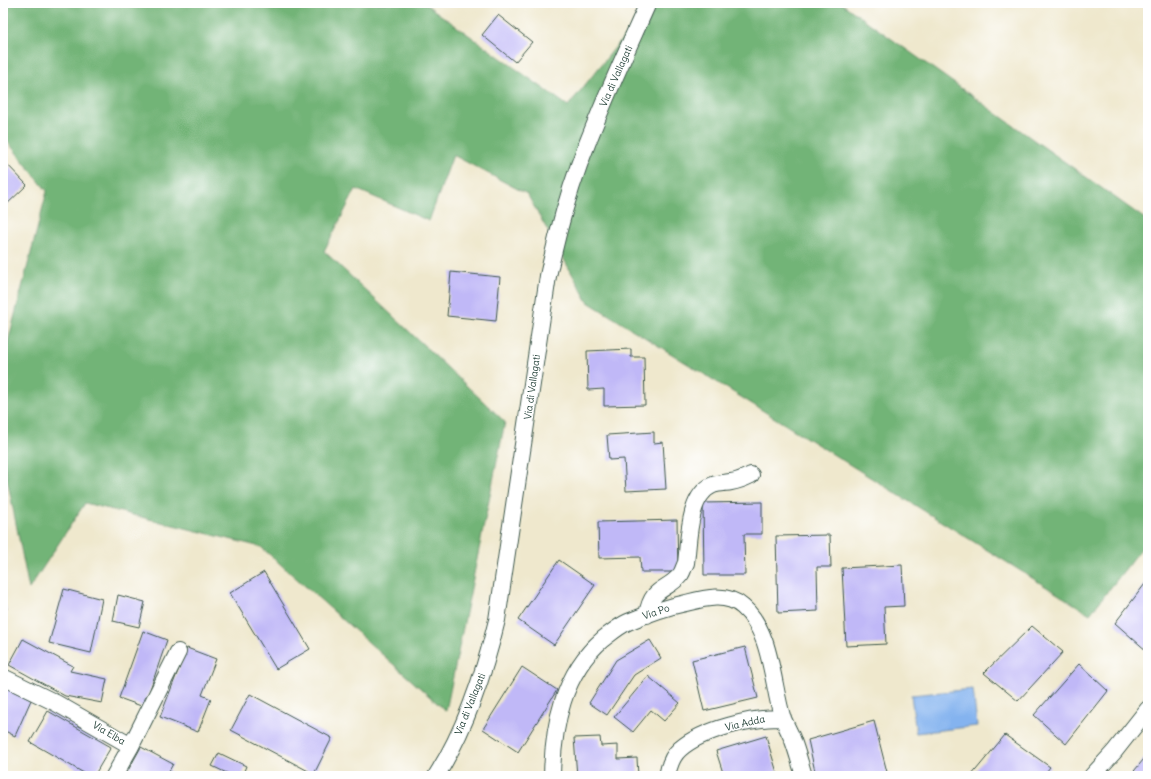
<svg xmlns="http://www.w3.org/2000/svg" width="1151" height="779" viewBox="0 0 1151 779" font-family="Delius,sans-serif">
  <style>
    .forest { fill: #72b477; stroke: #487856 }
    .water { fill: #84b3ef; stroke: #527892 }
    .building { fill: #c0b8f7 }
    .lines { fill: none; stroke-linecap: round; stroke-linejoin: round }
    .street-casing { stroke: #3e574b; stroke-width: 18 }
    .street { stroke: #fff; stroke-width: 16 }
    .labels { text-anchor: middle; dominant-baseline: central; stroke-width: 3; stroke-linejoin: round; paint-order: stroke }
    .street-label { font-size: 10px; fill: #1f3d34; stroke: #fff }
  </style>
  <rect width="100%" height="100%" fill="#fff"/>
  <filter id="ink" filterUnits="userSpaceOnUse"><feTurbulence type="fractalNoise" baseFrequency=".025" numOctaves="2"/><feDisplacementMap in="SourceGraphic" scale="8" xChannelSelector="R" yChannelSelector="G"/><feConvolveMatrix kernelMatrix="1 2 1 2 8 2 1 2 1" color-interpolation-filters="sRGB"/></filter>
  <filter id="wash" filterUnits="userSpaceOnUse"><feTurbulence type="fractalNoise" baseFrequency=".012" numOctaves="4" result="noise"/><feDisplacementMap in="SourceGraphic" scale="16" xChannelSelector="R" yChannelSelector="G"/><feGaussianBlur stdDeviation="0.9" result="paint"/><feColorMatrix in="noise" values="0 0 0 0 0 0 0 0 0 0 0 0 0 0 0 0 0 1.4 0 .05"/><feComposite in="paint" operator="in"/></filter>
  <g filter="url(#wash)">
    <rect width="100%" height="100%" fill="#efe8cd"/>
    <!-- forest -->
    <path class="forest" d="M 3,3 L 424,3 L 568,106 L 651,3 L 841,3 L 1148,221 L 1148,540 L 1090,614 L 588,302 L 527,194 L 453,155 L 429,221 L 356,189 L 324,251 L 505,422 L 446,711 L 261,547 L 85,503 L 29,589 L 3,458 L 3,361 L 47,191 L 3,136 Z"/>
    <!-- water -->
    <path class="water" d="M 973,689 L 977,726 L 916,733 L 911,695 Z"/>
    <g id="blocks">
      <!-- building -->
      <path class="building" d="M 498,15 L 532,42 L 515,62 L 482,35 Z
        M 3,160 L 27,185 L 4,207 L 3,206 Z
        M 451,272 L 500,277 L 496,321 L 447,316 Z
        M 631,349 L 631,357 L 644,357 L 645,405 L 604,406 L 604,389 L 588,390 L 587,351 Z
        M 654,432 L 654,443 L 663,442 L 666,489 L 626,491 L 624,459 L 609,460 L 607,435 Z
        M 762,502 L 762,534 L 744,534 L 745,575 L 704,575 L 703,503 Z
        M 677,520 L 678,572 L 641,572 L 640,557 L 599,558 L 598,522 Z
        M 830,535 L 831,567 L 817,567 L 818,611 L 778,613 L 776,536 Z
        M 559,560 L 595,585 L 554,645 L 518,620 Z
        M 902,565 L 904,606 L 884,607 L 886,644 L 846,646 L 842,568 Z
        M 264,572 L 310,649 L 276,669 L 230,593 Z
        M 1148,580 L 1148,652 L 1115,623 Z
        M 64,589 L 102,599 L 91,653 L 49,643 Z
        M 118,595 L 145,602 L 139,627 L 113,621 Z
        M 3,606 L 7,608 L 3,619 Z
        M 1032,626 L 1063,652 L 1018,701 L 984,673 Z
        M 143,631 L 167,640 L 144,707 L 119,698 Z
        M 23,639 L 73,666 L 70,671 L 107,679 L 102,703 L 65,696 L 9,665 Z
        M 650,640 L 661,658 L 634,675 L 607,715 L 589,703 L 616,660 Z
        M 745,647 L 758,698 L 704,711 L 692,660 Z
        M 187,648 L 216,659 L 202,695 L 211,699 L 198,732 L 160,717 Z
        M 1079,664 L 1108,691 L 1066,744 L 1034,715 Z
        M 522,667 L 557,690 L 518,752 L 483,729 Z
        M 648,676 L 680,703 L 664,721 L 651,710 L 633,732 L 614,717 Z
        M 5,687 L 31,700 L 15,736 L 3,730 L 3,692 Z
        M 250,694 L 332,738 L 314,774 L 231,730 Z
        M 48,711 L 111,747 L 94,776 L 89,776 L 30,742 Z
        M 874,721 L 888,776 L 816,776 L 808,740 Z
        M 1005,735 L 1050,767 L 1043,776 L 971,776 Z
        M 766,736 L 778,776 L 724,776 L 716,751 Z
        M 600,737 L 601,746 L 618,745 L 618,759 L 637,758 L 638,776 L 577,776 L 574,738 Z
        M 141,747 L 173,764 L 169,771 L 179,776 L 125,776 Z
        M 219,753 L 246,766 L 242,776 L 233,776 L 212,766 Z
        M 1148,754 L 1148,776 L 1130,776 Z"/>
    </g>
  </g>
  <g filter="url(#ink)">
    <use href="#blocks" fill-opacity="0" stroke="#3e574b" stroke-width="1"/>
    <g class="lines">
      <defs>
        <path id="street" d="M 647,615 C 652,585 667,592 681,574 C 683,571 684,566 686,563 C 689,540 688,495 713,485 C 719,483 725,483 731,482 C 738,481 745,478 751,475
          M 3,677 L 56,703 L 131,746 L 114,776
          M 131,746 L 178,652
          M 436,776 C 466,729 484,674 497,620 L 548,276 C 556,239 566,201 579,165 C 599,110 624,57 648,3
          M 552,776 C 553,726 563,673 603,639 C 611,633 619,626 628,622 C 647,614 666,607 686,603 C 705,598 727,592 743,607 C 771,631 772,682 782,716 C 785,724 789,731 792,738 C 797,751 800,763 804,776
          M 667,776 C 669,765 672,756 680,749 C 703,729 754,717 783,718
          M 1092,776 L 1114,752 L 1148,709"/>
      </defs>
      <!-- street casing -->
      <use href="#street" class="street-casing"/>
      <!-- street -->
      <use href="#street" class="street"/>
    </g>
  </g>
  <g class="labels">
    <!-- street labels -->
    <g class="street-label">
      <text transform="translate(616 76) rotate(-66)">Via di Vallagati</text>
      <text transform="translate(532 387) rotate(-82)">Via di Vallagati</text>
      <text transform="translate(656 612) rotate(-19)">Via Po</text>
      <text transform="translate(470 704) rotate(-68)">Via di Vallagati</text>
      <text transform="translate(745 723) rotate(-13)">Via Adda</text>
      <text transform="translate(109 733) rotate(30)">Via Elba</text>
    </g>
  </g>
  <!-- margin -->
  <rect width="1151" height="779" fill="none" stroke="#fff" stroke-width="16"/>
</svg>
